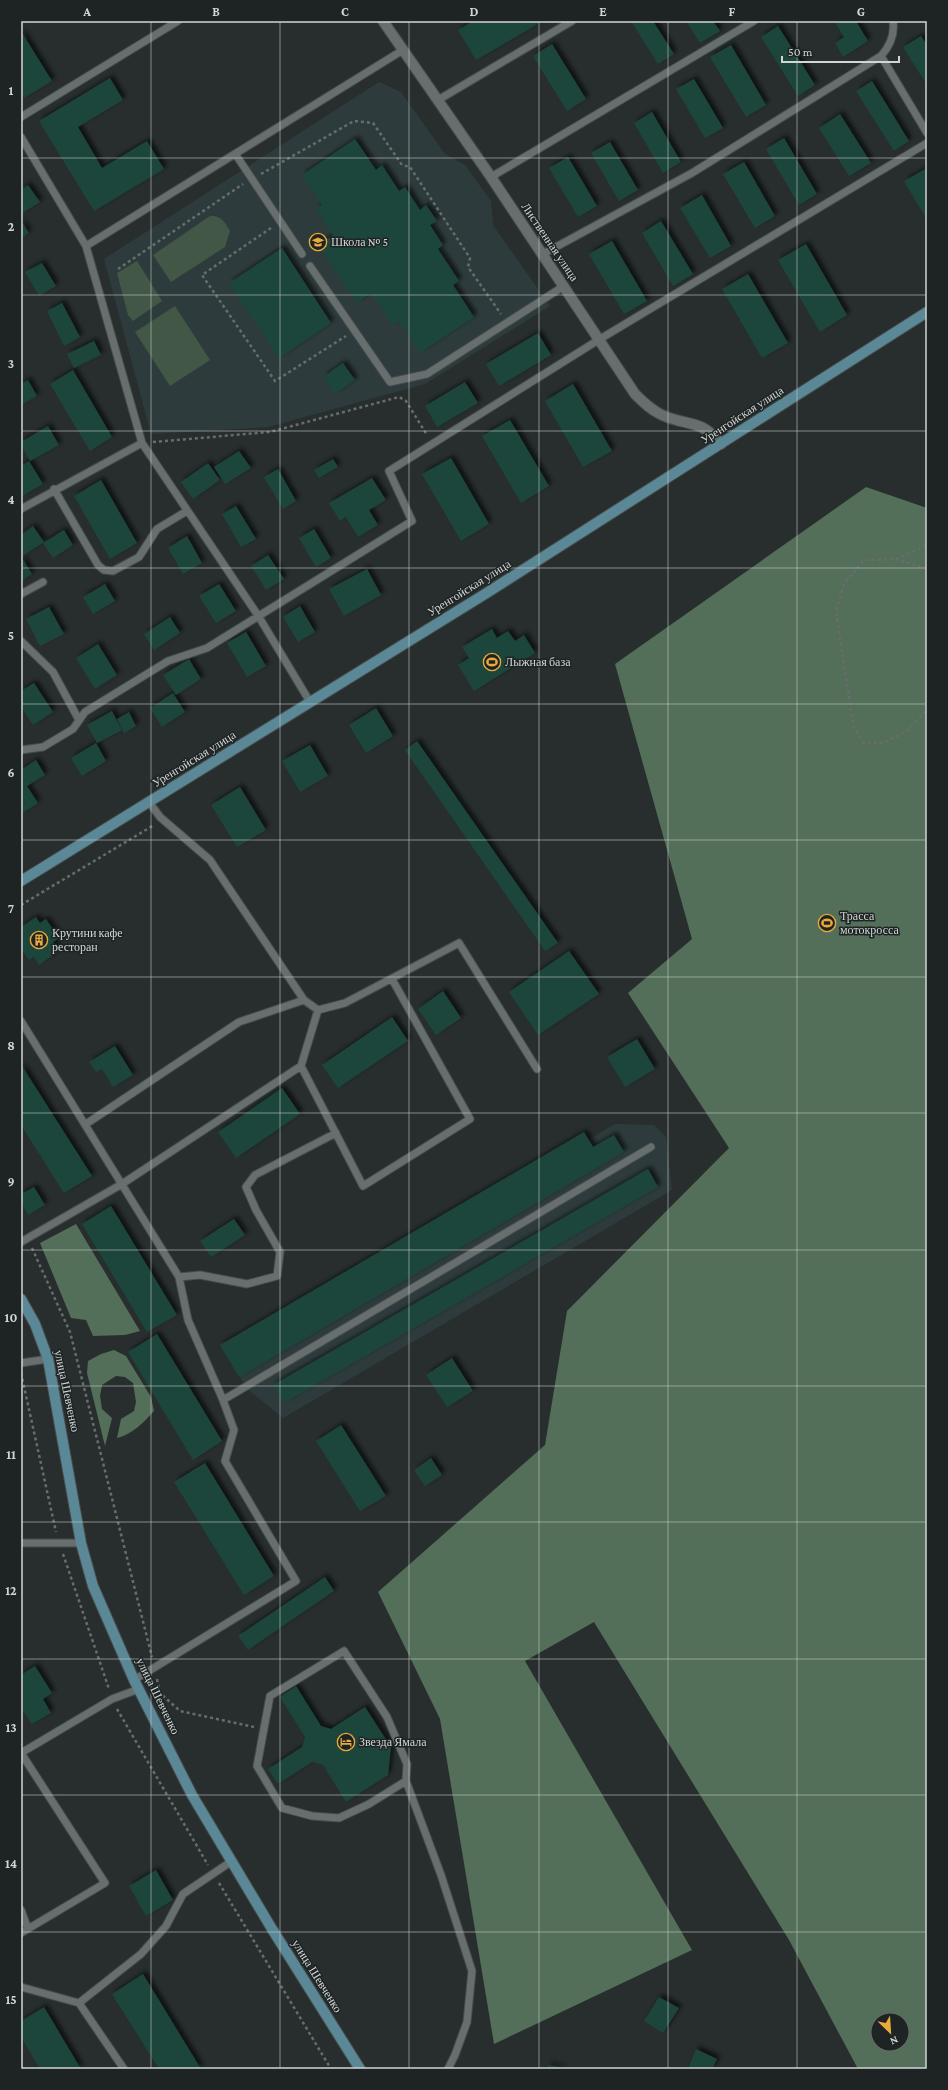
<svg xmlns="http://www.w3.org/2000/svg" width="948" height="2090" viewBox="0 0 948 2090" font-family="'Crimson Pro',serif">
  <style>
    .built { fill: #2e3b3c }
    .green { fill: #425746 }
    .forest { fill: #536e59; fill-rule: evenodd }
    .building { fill: #1f443b; filter: url(#shadow) }
    .lines { fill: none; stroke-linecap: round; stroke-linejoin: round }
    .lane-casing { stroke: #474b4b; stroke-width: 9 }
    .street-casing { stroke: #474b4b; stroke-width: 12 }
    .secondary-casing { stroke: #474b4b; stroke-width: 12 }
    .path { stroke: #676d6d; stroke-width: 2.5; stroke-dasharray: 3 3; stroke-linecap: butt }
    .lane { stroke: #676e6e; stroke-width: 7 }
    .street { stroke: #676e6e; stroke-width: 10 }
    .secondary { stroke: #5a8896; stroke-width: 10 }
    .grid { fill: none; stroke: #d1d5d5; stroke-width: 1; stroke-opacity: 0.55 }
    .labels { text-anchor: middle; dominant-baseline: central; stroke-width: 3; stroke-linejoin: round; paint-order: stroke }
    .poi-label { font-size: 12px; fill: #d1d5d5; stroke: #1e2424; text-anchor: start }
    .street-label { font-size: 12px; fill: #d1d5d5; stroke: #1e2424 }
    .neatline { fill: none; stroke: #d1d5d5; stroke-width: 1.5 }
    .grid-label { font-size: 13px; text-anchor: middle; font-weight: bold; fill: #d1d5d5 }
  </style>
  <defs>
    <filter id="shadow"><feDropShadow dx="3.5" dy="-3.5" stdDeviation="2" flood-color="#0009"/></filter>
  </defs>
  <rect width="100%" height="100%" fill="#282e2e"/>
  <!-- built -->
  <path class="built" d="M 379,82 L 401,92 L 445,154 L 465,165 L 491,201 L 493,225 L 550,306 L 425,384 L 268,427 L 151,434 L 104,259 Z
    M 615,1124 L 654,1125 L 666,1137 L 672,1190 L 283,1418 L 246,1388 L 227,1352 Z"/>
  <!-- green -->
  <path class="green" d="M 210,216 C 221,215 225,222 230,231 L 225,247 L 171,282 L 153,255 Z
    M 137,261 L 162,301 L 133,321 L 128,315 L 117,273 Z
    M 175,306 L 210,360 L 170,386 L 135,332 Z"/>
  <!-- forest -->
  <path class="forest" d="M 866,487 L 927,508 L 927,2069 L 858,2069 L 789,1940 L 594,1622 L 525,1661 L 692,1950 L 494,2044 L 440,1719 L 378,1592 L 545,1445 L 567,1311 L 729,1148 L 628,993 L 692,939 L 615,664 ZM 878,2020 L 902,2020 L 902,2044 L 878,2044 Z
    M 76,1224 L 140,1331 L 125,1335 L 93,1336 L 86,1320 L 71,1318 L 40,1243 Z
    M 114,1350 L 126,1356 L 151,1397 L 154,1411 C 143,1423 133,1434 117,1438 L 121,1419 L 134,1411 L 136,1402 L 133,1383 L 125,1377 L 116,1376 L 102,1385 L 100,1396 L 102,1409 L 112,1418 L 105,1446 L 87,1373 L 88,1361 L 101,1354 Z"/>
  <!-- building -->
  <path class="building" d="M 473,21 L 543,21 L 476,60 L 458,30 Z
    M 631,21 L 653,21 L 674,54 L 658,64 Z
    M 686,21 L 713,21 L 720,31 L 700,43 Z
    M 834,21 L 856,21 L 868,41 L 843,57 L 835,43 L 844,37 Z
    M 778,26 L 815,85 L 798,96 L 761,37 Z
    M 21,31 L 52,81 L 24,98 L 21,93 Z
    M 921,36 L 927,45 L 927,85 L 903,47 Z
    M 552,44 L 586,99 L 567,111 L 533,56 Z
    M 731,45 L 766,105 L 746,117 L 710,57 Z
    M 110,78 L 123,100 L 78,127 L 102,168 L 147,141 L 164,169 L 94,211 L 39,121 Z
    M 694,79 L 723,128 L 705,138 L 676,89 Z
    M 872,81 L 909,141 L 894,151 L 856,91 Z
    M 652,112 L 681,162 L 663,173 L 634,123 Z
    M 840,114 L 871,163 L 849,176 L 819,128 Z
    M 784,138 L 817,194 L 799,205 L 766,149 Z
    M 355,139 L 376,170 L 382,165 L 399,191 L 405,187 L 420,210 L 426,205 L 437,221 L 430,225 L 443,245 L 438,249 L 459,281 L 453,285 L 474,317 L 420,353 L 399,321 L 393,325 L 371,293 L 357,303 L 318,245 L 333,235 L 316,209 L 322,205 L 302,175 Z
    M 610,142 L 638,190 L 619,201 L 591,153 Z
    M 568,157 L 597,206 L 578,217 L 549,168 Z
    M 744,162 L 775,216 L 755,228 L 723,174 Z
    M 927,168 L 927,220 L 904,181 Z
    M 28,185 L 40,202 L 21,214 L 21,190 Z
    M 702,195 L 731,246 L 710,258 L 680,208 Z
    M 21,221 L 29,233 L 21,238 Z
    M 661,221 L 693,274 L 673,286 L 642,233 Z
    M 612,241 L 647,301 L 624,314 L 589,254 Z
    M 806,244 L 847,315 L 820,332 L 778,260 Z
    M 282,248 L 331,323 L 279,358 L 229,283 Z
    M 42,263 L 56,286 L 39,296 L 25,272 Z
    M 748,274 L 788,343 L 762,358 L 722,289 Z
    M 62,303 L 80,337 L 64,346 L 47,311 Z
    M 538,333 L 551,355 L 499,386 L 486,364 Z
    M 94,341 L 101,355 L 74,368 L 67,354 Z
    M 343,363 L 355,380 L 335,394 L 323,377 Z
    M 73,370 L 112,437 L 90,451 L 50,384 Z
    M 28,380 L 37,396 L 21,405 L 21,384 Z
    M 465,382 L 478,403 L 437,427 L 425,406 Z
    M 573,384 L 612,451 L 583,467 L 545,401 Z
    M 510,420 L 549,486 L 521,503 L 482,436 Z
    M 48,426 L 59,445 L 30,461 L 21,445 L 21,442 Z
    M 239,451 L 251,468 L 225,484 L 214,467 Z
    M 451,458 L 489,524 L 461,541 L 422,474 Z
    M 333,459 L 338,467 L 319,478 L 314,470 Z
    M 29,461 L 43,484 L 22,496 L 21,466 Z
    M 208,463 L 220,480 L 193,499 L 181,482 Z
    M 278,469 L 296,501 L 283,509 L 264,477 Z
    M 372,478 L 386,500 L 369,510 L 378,525 L 358,537 L 346,517 L 340,521 L 329,503 Z
    M 101,480 L 137,543 L 110,559 L 74,496 Z
    M 236,506 L 256,539 L 241,547 L 222,514 Z
    M 33,526 L 44,542 L 21,557 L 21,535 Z
    M 314,529 L 331,558 L 316,567 L 299,538 Z
    M 64,530 L 73,545 L 53,558 L 43,543 Z
    M 187,536 L 202,563 L 183,574 L 168,548 Z
    M 268,555 L 284,579 L 266,590 L 251,566 Z
    M 22,558 L 32,574 L 21,581 L 21,559 Z
    M 367,569 L 381,595 L 344,616 L 329,589 Z
    M 105,584 L 115,601 L 93,614 L 83,597 Z
    M 219,584 L 236,611 L 216,623 L 199,596 Z
    M 300,606 L 315,632 L 298,642 L 283,617 Z
    M 49,607 L 64,634 L 40,646 L 26,619 Z
    M 170,617 L 180,633 L 154,650 L 144,634 Z
    M 492,629 L 497,638 L 508,631 L 515,641 L 524,635 L 535,653 L 474,691 L 458,665 L 469,658 L 462,647 Z
    M 246,632 L 266,666 L 247,677 L 227,643 Z
    M 98,644 L 117,675 L 95,689 L 76,658 Z
    M 189,659 L 201,679 L 176,695 L 163,675 Z
    M 34,683 L 53,712 L 33,725 L 21,707 L 21,691 Z
    M 173,693 L 185,712 L 162,727 L 150,708 Z
    M 376,708 L 393,736 L 366,753 L 349,725 Z
    M 112,711 L 122,730 L 97,743 L 87,725 Z
    M 129,712 L 136,726 L 124,733 L 117,719 Z
    M 417,741 L 558,943 L 545,951 L 405,750 Z
    M 96,743 L 106,761 L 82,776 L 71,758 Z
    M 310,745 L 328,776 L 300,792 L 282,761 Z
    M 36,760 L 45,775 L 27,786 L 38,803 L 21,814 L 21,790 L 25,787 L 21,789 L 21,770 Z
    M 240,787 L 266,830 L 237,847 L 211,805 Z
    M 36,917 L 40,923 L 46,919 L 59,938 L 53,942 L 59,951 L 39,965 L 34,957 L 29,960 L 21,949 L 21,927 Z
    M 569,951 L 599,994 L 538,1035 L 509,992 Z
    M 443,991 L 461,1018 L 436,1035 L 418,1009 Z
    M 392,1017 L 408,1041 L 338,1088 L 322,1065 Z
    M 637,1039 L 655,1069 L 625,1087 L 607,1057 Z
    M 115,1046 L 133,1075 L 113,1087 L 102,1069 L 96,1072 L 89,1062 Z
    M 22,1066 L 92,1176 L 64,1193 L 21,1125 L 21,1067 Z
    M 282,1088 L 300,1114 L 236,1158 L 218,1132 Z
    M 584,1132 L 593,1147 L 614,1135 L 624,1152 L 239,1377 L 220,1345 Z
    M 648,1169 L 658,1187 L 284,1403 L 273,1385 Z
    M 34,1187 L 45,1205 L 28,1215 L 21,1202 L 21,1194 Z
    M 111,1206 L 177,1315 L 147,1332 L 82,1224 Z
    M 234,1219 L 245,1235 L 211,1257 L 200,1241 Z
    M 157,1334 L 222,1441 L 193,1460 L 128,1352 Z
    M 452,1358 L 473,1391 L 447,1407 L 426,1375 Z
    M 341,1425 L 386,1496 L 360,1511 L 316,1441 Z
    M 431,1458 L 442,1475 L 425,1486 L 414,1470 Z
    M 205,1463 L 274,1576 L 244,1595 L 174,1482 Z
    M 325,1577 L 334,1591 L 248,1650 L 238,1636 Z
    M 35,1666 L 52,1693 L 43,1699 L 51,1713 L 32,1724 L 23,1711 L 21,1712 L 21,1675 Z
    M 296,1686 L 321,1726 L 331,1729 L 365,1707 L 391,1747 L 388,1775 L 346,1802 L 323,1765 L 312,1762 L 278,1784 L 268,1769 L 302,1747 L 305,1737 L 280,1697 Z
    M 156,1870 L 173,1900 L 146,1916 L 129,1886 Z
    M 143,1974 L 201,2069 L 159,2069 L 112,1994 Z
    M 659,1997 L 679,2008 L 663,2033 L 644,2021 Z
    M 44,2007 L 81,2069 L 40,2069 L 21,2037 L 21,2021 Z
    M 696,2049 L 717,2059 L 712,2069 L 688,2069 Z
    M 548,2065 L 563,2068 L 563,2069 L 547,2069 Z"/>
  <g class="lines">
    <defs>
      <path id="lane" d="M 881,56 L 927,133
        M 438,100 L 572,21
        M 21,117 L 178,21
        M 21,137 L 86,246 L 142,443 L 259,617 L 310,702
        M 236,155 L 302,254
        M 491,177 L 754,21
        M 86,246 L 403,50
        M 543,254 L 692,173 L 881,56 C 890,46 895,35 893,21
        M 310,266 L 390,382 L 427,374 L 564,286
        M 54,489 L 98,565 L 104,570 L 113,571 L 139,557 L 157,529 L 187,511
        M 21,509 L 142,443
        M 21,594 L 43,582
        M 21,641 L 53,672 L 79,720
        M 21,750 L 43,747 L 73,729 L 85,712 L 168,661 L 207,648 L 412,521 L 389,471 L 600,339 L 927,143
        M 149,802 L 160,817 L 210,860 L 304,1000 L 318,1010 L 345,1003 L 459,943 L 537,1069
        M 21,1021 L 179,1277 L 188,1320 L 223,1400 L 234,1430 L 225,1461 L 296,1581 L 134,1680
        M 301,1066 L 363,1186 L 470,1119 L 392,979
        M 86,1124 L 239,1022 L 304,1000
        M 21,1242 L 122,1184 L 301,1066 L 318,1010
        M 179,1277 L 200,1275 L 247,1284 L 277,1276 L 280,1252 L 256,1210 L 246,1187 L 255,1175 L 336,1133
        M 21,1363 L 48,1359
        M 223,1400 L 651,1147
        M 21,1543 L 81,1543
        M 21,1753 L 112,1699 L 139,1689
        M 406,1781 L 369,1804 L 339,1818 L 312,1816 L 282,1808 L 257,1766 L 270,1696 L 344,1651 L 387,1717 L 407,1764 L 406,1781 L 441,1875 L 472,1971 L 467,2022 L 455,2055 L 448,2069
        M 21,1910 L 28,1929
        M 21,1933 L 105,1883 L 21,1753
        M 21,1987 L 79,2003 L 141,1954 L 166,1926 L 183,1894 L 232,1861
        M 79,2003 L 124,2069"/>
      <path id="street" d="M 383,21 L 491,177 L 635,394 C 643,402 651,410 662,415 C 689,427 700,418 721,444"/>
      <path id="secondary" d="M 21,881 L 485,594 L 927,312
        M 21,1299 L 35,1324 L 48,1359 L 81,1543 L 93,1586 L 134,1680 L 192,1795 L 272,1929 L 360,2069"/>
    </defs>
    <!-- lane casing -->
    <use href="#lane" class="lane-casing"/>
    <!-- street casing -->
    <use href="#street" class="street-casing"/>
    <!-- secondary casing -->
    <use href="#secondary" class="secondary-casing"/>
    <!-- path -->
    <path class="path" d="M 261,174 L 354,121 L 373,123 L 402,165 L 410,167 L 470,258 L 468,267 L 501,314
      M 271,228 L 202,275 L 275,381 L 346,336
      M 118,269 L 243,184
      M 153,442 L 270,432 L 399,397 L 406,401 L 427,435
      M 896,559 L 927,545
      M 927,569 L 896,559 L 864,560 L 844,584 L 836,612 L 854,729 L 864,743 L 883,743 L 907,731 L 927,710
      M 21,905 L 154,825
      M 32,1248 L 70,1332 L 152,1657
      M 21,1373 L 56,1532
      M 63,1554 L 109,1689
      M 157,1679 L 160,1693 L 180,1711 L 254,1727
      M 117,1709 L 208,1865
      M 219,1883 L 331,2069"/>
    <!-- lane -->
    <use href="#lane" class="lane"/>
    <!-- street -->
    <use href="#street" class="street"/>
    <!-- secondary -->
    <use href="#secondary" class="secondary"/>
  </g>
  <!-- grid -->
  <path class="grid" d="M 151,21 L 151,2069M 280,21 L 280,2069M 409,21 L 409,2069M 539,21 L 539,2069M 668,21 L 668,2069M 797,21 L 797,2069M 21,158 L 927,158M 21,295 L 927,295M 21,431 L 927,431M 21,568 L 927,568M 21,704 L 927,704M 21,840 L 927,840M 21,977 L 927,977M 21,1113 L 927,1113M 21,1250 L 927,1250M 21,1386 L 927,1386M 21,1522 L 927,1522M 21,1659 L 927,1659M 21,1795 L 927,1795M 21,1932 L 927,1932"/>
  <!-- icons -->
  <defs>
    <symbol id="school-ring" viewBox="-11 -11 22 22"><circle r="9.5" fill="#1e2424" stroke="#eaaa39" stroke-width="1.5"/><path d="M0-5L7-2L0 1L-7-2ZM-4 1L0 2.5L4 1V4Q0 6-4 4Z" fill="#eaaa39"/></symbol>
    <symbol id="stadium-ring" viewBox="-11 -11 22 22"><circle r="9.5" fill="#1e2424" stroke="#eaaa39" stroke-width="1.5"/><path d="M0-5a6.5 5 0 1 0 0 10a6.5 5 0 1 0 0-10ZM-3.5-1.8h7v3.6h-7Z" fill="#eaaa39"/></symbol>
    <symbol id="building-ring" viewBox="-11 -11 22 22"><circle r="9.5" fill="#1e2424" stroke="#eaaa39" stroke-width="1.5"/><path d="M-4-6H4V6H1V3H-1V6H-4ZM-2.5-4.3h1.7v1.8h-1.7ZM.8-4.3h1.7v1.8H.8ZM-2.5-1h1.7V.8h-1.7ZM.8-1h1.7V.8H.8Z" fill="#eaaa39"/></symbol>
    <symbol id="hotel-ring" viewBox="-11 -11 22 22"><circle r="9.5" fill="#1e2424" stroke="#eaaa39" stroke-width="1.5"/><path d="M-6-4.5h1.5V1H6V5H4.5V3h-9V5H-6ZM-4 0a1.8 1.8 0 1 1 3.6 0ZM.5 0V-2.5h3Q6-2.5 6 0Z" fill="#eaaa39"/></symbol>
  </defs>
  <g fill-rule="evenodd">
    <use href="#school-ring" x="308" y="232" width="20" height="20"/>
    <use href="#stadium-ring" x="482" y="652" width="20" height="20"/>
    <use href="#stadium-ring" x="817" y="913" width="20" height="20"/>
    <use href="#building-ring" x="29" y="930" width="20" height="20"/>
    <use href="#hotel-ring" x="336" y="1732" width="20" height="20"/>
  </g>
  <g class="labels">
    <!-- poi labels -->
    <g class="poi-label">
      <text x="331" y="242">Школа № 5</text>
      <text x="505" y="662">Лыжная база</text>
      <text x="840" y="916">Трасса<tspan x="840" dy="14">мотокросса</tspan></text>
      <text x="52" y="933">Крутини кафе<tspan x="52" dy="14">ресторан</tspan></text>
      <text x="359" y="1742">Звезда Ямала</text>
    </g>
    <!-- street labels -->
    <g class="street-label">
      <text transform="translate(550 242) rotate(56)">Лиственная улица</text>
      <text transform="translate(742 415) rotate(-33)">Уренгойская улица</text>
      <text transform="translate(469 588) rotate(-32)">Уренгойская улица</text>
      <text transform="translate(194 759) rotate(-32)">Уренгойская улица</text>
      <text transform="translate(67 1391) rotate(78)">улица Шевченко</text>
      <text transform="translate(158 1696) rotate(64)">улица Шевченко</text>
      <text transform="translate(317 1976) rotate(58)">улица Шевченко</text>
    </g>
  </g>
  <!-- border -->
  <rect width="948" height="2090" fill="none" stroke="#1e2424" stroke-width="44"/>
  <!-- north arrow -->
  <g transform="translate(890 2032) rotate(155)"><circle r="19" fill="#1e2424" stroke="#666b6b"/>
  <path d="M0-3L7 15L0 10L-7 15Z" fill="#eaaa39"/>
  <text y="-6" font-size="11" font-weight="bold" text-anchor="middle" fill="#d1d5d5">N</text>
  </g>
  <!-- scale -->
  <path d="M782 56v6h117v-6" fill="none" stroke="#d1d5d5" stroke-width="2"/>
  <text x="788" y="56" font-size="12" fill="#d1d5d5" stroke="#1e2424" stroke-width="3" paint-order="stroke">50 m</text>
  <rect x="22" y="22" width="904" height="2046" class="neatline"/>
  <g class="grid-label">
    <text x="87" y="16">A</text>
    <text x="216" y="16">B</text>
    <text x="345" y="16">C</text>
    <text x="474" y="16">D</text>
    <text x="603" y="16">E</text>
    <text x="732" y="16">F</text>
    <text x="861" y="16">G</text>
    <text x="11" y="95">1</text>
    <text x="11" y="231">2</text>
    <text x="11" y="368">3</text>
    <text x="11" y="504">4</text>
    <text x="11" y="640">5</text>
    <text x="11" y="777">6</text>
    <text x="11" y="913">7</text>
    <text x="11" y="1050">8</text>
    <text x="11" y="1186">9</text>
    <text x="11" y="1322">10</text>
    <text x="11" y="1459">11</text>
    <text x="11" y="1595">12</text>
    <text x="11" y="1732">13</text>
    <text x="11" y="1868">14</text>
    <text x="11" y="2004">15</text>
  </g>
</svg>
